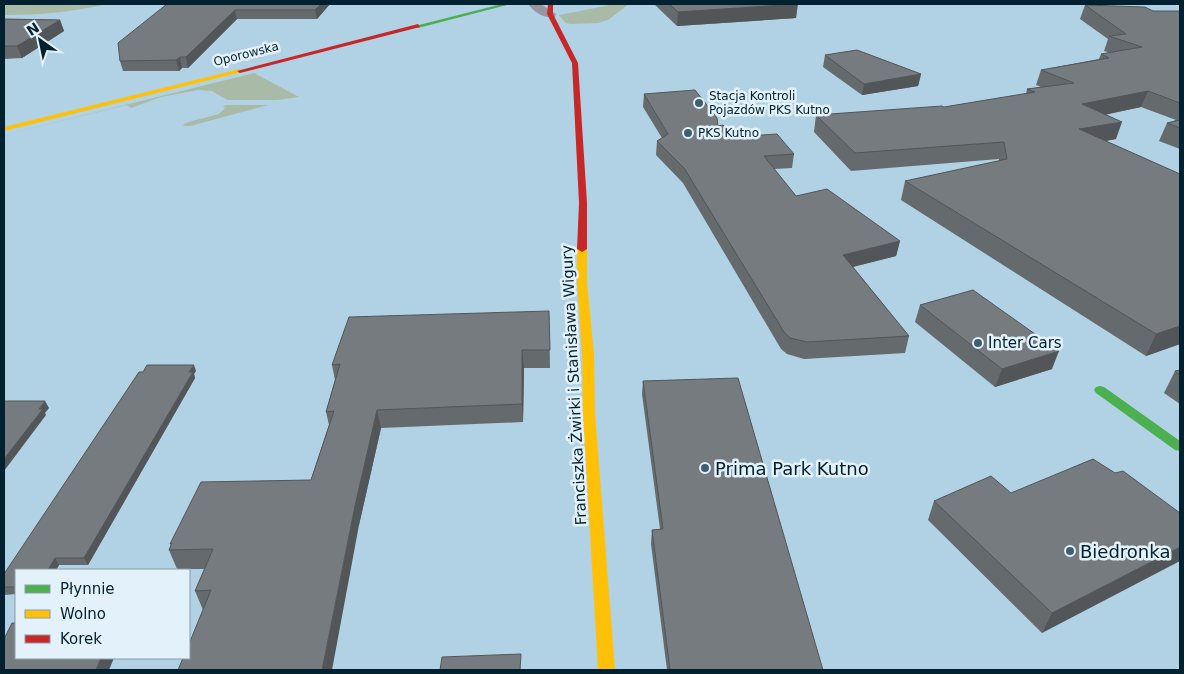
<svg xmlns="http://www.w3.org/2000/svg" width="1184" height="674" viewBox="0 0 1184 674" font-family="'DejaVu Sans',sans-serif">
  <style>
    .green { fill: #a9bba6 }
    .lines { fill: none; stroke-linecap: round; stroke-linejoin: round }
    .street { fill: #97969e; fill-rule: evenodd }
    .fast { fill: #4caf50; fill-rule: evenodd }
    .slow { fill: #ffc107; fill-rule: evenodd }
    .jam { fill: #c62828; fill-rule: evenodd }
    .wall { fill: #656a6c }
    .shaded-wall { fill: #525658 }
    .building { fill: #757b7e; stroke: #525658 }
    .poi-dot { fill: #3f5f70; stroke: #e3f1fa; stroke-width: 2 }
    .labels { text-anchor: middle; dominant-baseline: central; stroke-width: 5; stroke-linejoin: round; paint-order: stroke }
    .far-street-label { font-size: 12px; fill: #012131; stroke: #e3f1fa }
    .far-poi-label { font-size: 12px; fill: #012131; stroke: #e3f1fa; text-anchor: start }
    .poi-label { font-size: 15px; fill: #012131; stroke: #e3f1fa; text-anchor: start }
    .street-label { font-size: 15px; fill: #012131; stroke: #e3f1fa }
    .near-poi-label { font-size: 18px; fill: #012131; stroke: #e3f1fa; text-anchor: start }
  </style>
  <rect width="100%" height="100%" fill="#b1d1e4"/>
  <!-- green -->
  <path class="green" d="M 4,4 L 108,4 C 73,12 39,15 4,15 Z
    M 615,4 L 629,4 L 608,20 L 598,23 L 571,24 L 566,23 L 559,15 Z
    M 254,73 L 299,97 L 277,100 L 227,100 L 212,91 L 198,90 L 161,97 L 131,108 L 127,105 L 4,135 Z
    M 227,105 L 268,105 L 190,126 L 183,126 L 185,123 L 219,114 L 225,108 L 223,106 Z"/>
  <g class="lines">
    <!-- street -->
    <path class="street" d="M 528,4 L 541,4 L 556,14 L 555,17 C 544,19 534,12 528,4 Z"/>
    <!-- fast -->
    <path class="fast" d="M 502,4 L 511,4 L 418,28 L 415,26 Z
      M 1100,386 L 1104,387 L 1180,441 L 1180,451 L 1175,450 L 1096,393 L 1094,390 L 1096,387 Z"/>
    <!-- slow -->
    <path class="slow" d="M 240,69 L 243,71 L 242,72 L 4,131 L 4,127 Z
      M 582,246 L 587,249 L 587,282 L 594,354 L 595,413 L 615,670 L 598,670 L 583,413 L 582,354 L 577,282 L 577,249 Z"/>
    <!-- jam -->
    <path class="jam" d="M 548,4 L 553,4 L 553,14 L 578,63 L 587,203 L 587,249 L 582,252 L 577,249 L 579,203 L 572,63 L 547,14 Z
      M 418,24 L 420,27 L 240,73 L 237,71 Z"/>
  </g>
  <!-- wall -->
  <path class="wall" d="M 167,4 L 330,4 L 317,19 L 237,19 L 188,68 L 182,68 L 179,71 L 123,71 L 120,61 Z
    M 654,4 L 797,4 L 796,18 L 677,26 Z
    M 1085,5 L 1153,11 L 1180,11 L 1180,149 L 1159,141 L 1167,123 L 1176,120 L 1141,107 L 1106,114 L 1116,139 L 1105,141 L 1180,174 L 1180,344 L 1146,356 L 901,200 L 905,181 L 999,161 L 999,159 L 851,171 L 814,132 L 816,115 L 944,107 L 1026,94 L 1027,89 L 1041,87 L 1036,85 L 1041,70 L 1099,59 L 1101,54 L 1110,53 L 1104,51 L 1108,39 L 1080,19 Z
    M 4,19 L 60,20 L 64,31 L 22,58 L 4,59 Z
    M 825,55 L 921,74 L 918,86 L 862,95 L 823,67 Z
    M 644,94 L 718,126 L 730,134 L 748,136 L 794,154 L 792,168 L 774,169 L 796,196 L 900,241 L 896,256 L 853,267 L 909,336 L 905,353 L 804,359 L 787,354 L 781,349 L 683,183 L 656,155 L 657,141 L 662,138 L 643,107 Z
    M 920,305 L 1052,369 L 995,387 L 915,322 Z
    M 549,311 L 550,368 L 524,368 L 523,422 L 381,428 L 359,525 L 203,610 L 195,591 L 205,569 L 177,569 L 169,550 L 171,545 L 170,544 L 311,480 L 329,425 L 326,412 L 335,380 L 332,365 Z
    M 1180,370 L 1180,404 L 1164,393 L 1175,371 Z
    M 196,371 L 194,374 L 195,378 L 88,565 L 59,565 L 56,570 L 16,570 L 16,594 L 4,595 L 4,574 Z
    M 643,381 L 823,670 L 667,670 L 651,544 L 652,530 L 660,529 L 642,394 Z
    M 1115,473 L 1180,513 L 1042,633 L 928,520 L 934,501 L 1011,493 Z"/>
  <!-- shaded-wall -->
  <path class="shaded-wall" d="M 321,4 L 330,4 L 317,19 L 315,10 Z
    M 798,4 L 796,18 L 677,26 L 678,12 Z
    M 235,10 L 237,19 L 188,68 L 186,57 Z
    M 60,20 L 64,31 L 22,58 L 17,46 Z
    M 180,57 L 182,68 L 179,71 L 176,60 Z
    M 921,74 L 918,86 L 862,95 L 864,84 Z
    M 1148,91 L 1141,107 L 1077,121 L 1082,104 Z
    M 1122,122 L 1116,139 L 1073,147 L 1079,129 Z
    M 900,241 L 896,256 L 840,270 L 843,255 Z
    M 1180,326 L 1180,344 L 1146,356 L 1156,334 Z
    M 522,350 L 524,368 L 523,422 L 522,404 Z
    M 1059,351 L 1052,369 L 995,387 L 1002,369 Z
    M 194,365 L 196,371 L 194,374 L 195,378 L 88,565 L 84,558 L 189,372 Z
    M 45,401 L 49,408 L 45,413 L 46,415 L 4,471 L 4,459 Z
    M 377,410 L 381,428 L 359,525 L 332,670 L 322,670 L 355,506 Z
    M 1180,547 L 1180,561 L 1042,633 L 1052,613 Z
    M 55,558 L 59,565 L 56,570 L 48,570 Z
    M 101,658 L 114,658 L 109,670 L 96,670 Z"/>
  <!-- building -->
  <path class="building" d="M 167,4 L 321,4 L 315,10 L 235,10 L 186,57 L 180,57 L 176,60 L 120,61 L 118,43 Z
    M 669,4 L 798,4 L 678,12 Z
    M 1085,5 L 1145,7 L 1153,11 L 1180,11 L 1180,103 L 1148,91 L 1082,104 L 1122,122 L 1079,129 L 1180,174 L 1180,326 L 1156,334 L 905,181 L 1007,159 L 1004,142 L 855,153 L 816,115 L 942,106 L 944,107 L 1035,92 L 1027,89 L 1074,83 L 1041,70 L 1109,58 L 1101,54 L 1142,47 L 1109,36 L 1126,34 Z
    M 4,19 L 60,20 L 17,46 L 4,46 Z
    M 857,50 L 921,74 L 864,84 L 825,55 Z
    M 695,90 L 717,118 L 718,126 L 723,125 L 730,134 L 745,133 L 748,136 L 777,134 L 794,154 L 764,156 L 796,196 L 827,189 L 900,241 L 843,255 L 909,336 L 807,342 L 790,338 L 784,332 L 684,168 L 657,141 L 668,134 L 644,94 Z
    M 1180,120 L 1180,128 L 1167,123 Z
    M 973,290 L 1059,351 L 1002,369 L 920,305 Z
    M 549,311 L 550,350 L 522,350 L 522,404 L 377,410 L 355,506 L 322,670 L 178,670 L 183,658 L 189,658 L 189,644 L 211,590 L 195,591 L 213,549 L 169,550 L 172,543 L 170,544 L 201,482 L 311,480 L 334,411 L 326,412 L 340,364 L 332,365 L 349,317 Z
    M 147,365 L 194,365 L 189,372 L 193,372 L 84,558 L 55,558 L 48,570 L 16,570 L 16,587 L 4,587 L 4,574 L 139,372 L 143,372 Z
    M 1180,370 L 1180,375 L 1175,371 Z
    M 738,378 L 823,670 L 670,670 L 652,530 L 663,529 L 643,381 Z
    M 4,401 L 45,401 L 39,409 L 43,409 L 4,459 Z
    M 1093,459 L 1115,473 L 1123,471 L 1180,513 L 1180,547 L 1052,613 L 934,501 L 991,476 L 1011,493 Z
    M 12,623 L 16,623 L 16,658 L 101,658 L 96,670 L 4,670 L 4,639 Z
    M 521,654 L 520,670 L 440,670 L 442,657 Z"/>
  <!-- markers -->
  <g class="poi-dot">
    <circle cx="699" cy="103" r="5"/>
    <circle cx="688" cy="133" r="5"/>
    <circle cx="978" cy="343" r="5"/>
    <circle cx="705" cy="468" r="5"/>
    <circle cx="1070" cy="551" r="5"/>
  </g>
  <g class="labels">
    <!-- far-street labels -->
    <g class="far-street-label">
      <text transform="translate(246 54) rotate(-14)">Oporowska</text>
    </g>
    <!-- far-poi labels -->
    <g class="far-poi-label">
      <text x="709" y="96">Stacja Kontroli<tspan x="709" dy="14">Pojazdów PKS Kutno</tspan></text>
      <text x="698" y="133">PKS Kutno</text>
    </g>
    <!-- poi labels -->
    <g class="poi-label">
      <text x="988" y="343">Inter Cars</text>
    </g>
    <!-- street labels -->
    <g class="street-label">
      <text transform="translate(574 385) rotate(-93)">Franciszka Żwirki i Stanisława Wigury</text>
    </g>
    <!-- near-poi labels -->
    <g class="near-poi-label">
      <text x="715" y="468">Prima Park Kutno</text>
      <text x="1080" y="551">Biedronka</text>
    </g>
  </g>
  <!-- border -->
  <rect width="1184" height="674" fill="none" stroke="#012131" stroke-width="10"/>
  <!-- legend -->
  <rect x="15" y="569" width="175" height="90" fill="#e3f1fa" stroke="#899eaa"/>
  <rect x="25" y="585" width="25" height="8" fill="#4caf50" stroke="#899eaa"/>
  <text x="60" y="594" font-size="15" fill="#012131">Płynnie</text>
  <rect x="25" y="610" width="25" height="8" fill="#ffc107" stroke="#899eaa"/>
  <text x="60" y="619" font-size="15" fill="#012131">Wolno</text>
  <rect x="25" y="635" width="25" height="8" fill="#c62828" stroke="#899eaa"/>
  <text x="60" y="644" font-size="15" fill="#012131">Korek</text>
  <!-- north arrow -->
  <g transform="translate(40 40) rotate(327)" stroke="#e3f1fa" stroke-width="4" paint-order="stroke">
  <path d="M0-4L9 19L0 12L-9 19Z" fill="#012131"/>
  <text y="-8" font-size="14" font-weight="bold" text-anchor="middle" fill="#012131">N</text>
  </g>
</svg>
